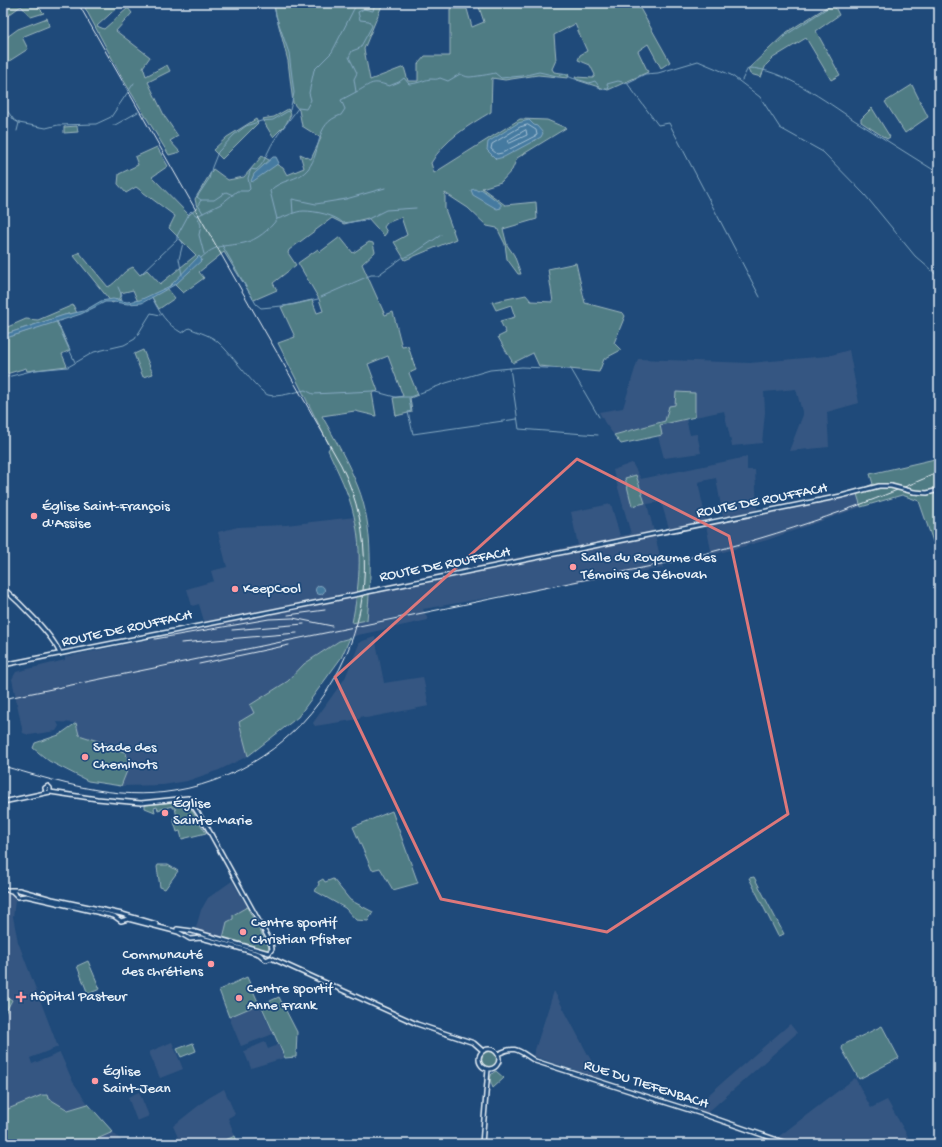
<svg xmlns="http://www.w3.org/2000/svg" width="942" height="1147" viewBox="0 0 942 1147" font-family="'Gochi Hand',sans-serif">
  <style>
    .built { fill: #365782 }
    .green { fill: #507c84; stroke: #9cb6be }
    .water { fill: #447aa0; stroke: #86aac3 }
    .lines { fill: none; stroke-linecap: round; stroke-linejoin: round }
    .shore { stroke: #a6c1d5; stroke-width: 1 }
    .stream { stroke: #86aac3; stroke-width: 1 }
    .secondary-casing { stroke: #e8f1f8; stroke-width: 6 }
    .secondary { stroke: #1f4a7a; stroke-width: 3 }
    .rail { stroke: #e8f1f8; stroke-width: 1 }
    .secondary-bridge-casing { stroke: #e8f1f8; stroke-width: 6; stroke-linecap: butt }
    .secondary-bridge { stroke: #1f4a7a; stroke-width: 3 }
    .marked { fill: none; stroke: #dd787b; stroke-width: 3; stroke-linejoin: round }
    .poi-dot { fill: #ff9aa2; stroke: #1f4a7a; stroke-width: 1.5 }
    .labels { text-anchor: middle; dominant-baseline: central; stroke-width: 3.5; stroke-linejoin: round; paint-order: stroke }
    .street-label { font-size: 15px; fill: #e8f1f8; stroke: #1f4a7a }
    .poi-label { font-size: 15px; fill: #e8f1f8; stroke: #1f4a7a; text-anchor: start }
  </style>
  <rect width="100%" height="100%" fill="#1f4a7a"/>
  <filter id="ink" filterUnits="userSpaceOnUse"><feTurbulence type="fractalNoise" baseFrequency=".025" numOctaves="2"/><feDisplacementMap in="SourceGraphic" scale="8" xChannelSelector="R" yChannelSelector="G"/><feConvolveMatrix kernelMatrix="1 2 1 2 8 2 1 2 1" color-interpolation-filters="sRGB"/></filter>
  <g filter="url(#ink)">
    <!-- built -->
    <path class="built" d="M 849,350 L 859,403 L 827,412 L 829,447 L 789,451 L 803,415 L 796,389 L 764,392 L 765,412 L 762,443 L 732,446 L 724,411 L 695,417 L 695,393 L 675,405 L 669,407 L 665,421 L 614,435 L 605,423 L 599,412 L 623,408 L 638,359 L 750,363 L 828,356 Z
      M 686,419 L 690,435 L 697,434 L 701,453 L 664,458 L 658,436 L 662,435 L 659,425 Z
      M 747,457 L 747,470 L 755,470 L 757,510 L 723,517 L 716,478 L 698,482 L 706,521 L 669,528 L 661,502 L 647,504 L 663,568 L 423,609 L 428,620 L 358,635 L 339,641 L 304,664 L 288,681 L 250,705 L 254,713 L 239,722 L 248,756 L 219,770 L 187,781 L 163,785 L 121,786 L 129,766 L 126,753 L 104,743 L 79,735 L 76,723 L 57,722 L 59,726 L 56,731 L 29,735 L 23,733 L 12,679 L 16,672 L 65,660 L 65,657 L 206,628 L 199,604 L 192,606 L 187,589 L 214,581 L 211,571 L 227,567 L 218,532 L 238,527 L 286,525 L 355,517 L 359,557 L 358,589 L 352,623 L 367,620 L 370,588 L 578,545 L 571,512 L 611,504 L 620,536 L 631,534 L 613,470 L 632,463 L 641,479 Z
      M 856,491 L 861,507 L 767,540 L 712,555 L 706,525 L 828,499 Z
      M 375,637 L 384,683 L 423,677 L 429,706 L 366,718 L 362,716 L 359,719 L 315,726 L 313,723 L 345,678 L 360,642 Z
      M 232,881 L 247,907 L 233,915 L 233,919 L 227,922 L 223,938 L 195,931 L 201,910 L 208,898 Z
      M 3,892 L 13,894 L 15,900 L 13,917 L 18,942 L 58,1047 L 30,1058 L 32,1064 L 60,1053 L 73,1082 L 88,1104 L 68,1110 L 48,1098 L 45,1093 L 42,1094 L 44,1098 L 3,1113 Z
      M 554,991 L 601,1079 L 533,1056 Z
      M 259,1004 L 273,1034 L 241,1046 L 229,1017 Z
      M 790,1024 L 797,1033 L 707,1113 L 692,1109 Z
      M 172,1042 L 183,1069 L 160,1078 L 149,1052 Z
      M 265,1042 L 268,1049 L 278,1045 L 284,1058 L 251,1068 L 244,1051 Z
      M 855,1078 L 871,1108 L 887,1100 L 912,1144 L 781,1144 L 773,1141 Z
      M 224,1089 L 235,1114 L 228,1118 L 235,1136 L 216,1144 L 181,1144 L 173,1126 L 207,1099 Z
      M 139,1092 L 149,1116 L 137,1121 L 128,1097 Z
      M 113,1132 L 124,1144 L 99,1144 L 96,1139 Z"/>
    <!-- green -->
    <path class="green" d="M 3,3 L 34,3 L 44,13 L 31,17 L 21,6 L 3,19 Z
      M 85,3 L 122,3 L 97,26 L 104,29 L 128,8 L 132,13 L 116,31 L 150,57 L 143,67 L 146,76 L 167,65 L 170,71 L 148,82 L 165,117 L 178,136 L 170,141 L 180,152 L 169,155 L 124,81 L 83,4 Z
      M 275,3 L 383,3 L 364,49 L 370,80 L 404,67 L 408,81 L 418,81 L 418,64 L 425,56 L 450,56 L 450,9 L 467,9 L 472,27 L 484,22 L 478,4 L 479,3 L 637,3 L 670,62 L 661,68 L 648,44 L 638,51 L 648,72 L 608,90 L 577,80 L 575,77 L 593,78 L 595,75 L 590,65 L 578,60 L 580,55 L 587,51 L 575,24 L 554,35 L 556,60 L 552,69 L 554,72 L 569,74 L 568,78 L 538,75 L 505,80 L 492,78 L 491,112 C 469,125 444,140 431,163 L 434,173 L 520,119 L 547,120 L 566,128 L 517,158 L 512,170 L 501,182 L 482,188 L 505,205 L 536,202 L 537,219 L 503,229 L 507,245 L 514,255 L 521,274 L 518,274 L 507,259 L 505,244 L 497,228 L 487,226 L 468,208 L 445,193 L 445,209 L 456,239 L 405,260 L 394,242 L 407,235 L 401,217 L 387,223 L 384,227 L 387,232 L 384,236 L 368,218 L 344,224 L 332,218 L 289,250 L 288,253 L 296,265 L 273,283 L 277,290 L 254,300 L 224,252 L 199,272 L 204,278 L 183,293 L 173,283 L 167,288 L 175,298 L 159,309 L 151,296 L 138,302 L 133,290 L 121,293 L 121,299 L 112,303 L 74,256 L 79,252 L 108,287 C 118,282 122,271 133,267 L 140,275 L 147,270 L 160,284 L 196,255 L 169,228 L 175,216 L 136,187 L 126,193 L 118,184 L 119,174 L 138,165 L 135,157 L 157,147 L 168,166 L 152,177 L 189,215 L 197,208 L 195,199 L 213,169 L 228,180 L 244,177 L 262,156 L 283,168 L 287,175 L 304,168 L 300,154 L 311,159 L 321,138 L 302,126 L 299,110 L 293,103 L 288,61 L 274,7 Z
      M 833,3 L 839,15 L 816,31 L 840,75 L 831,80 L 806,38 L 773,58 L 766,65 L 761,77 L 750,74 L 748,69 L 787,32 Z
      M 47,18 L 49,26 L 22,37 L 28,49 L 3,65 L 3,40 L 18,29 Z
      M 912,85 L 928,117 L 905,133 L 885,102 Z
      M 872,108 L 890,137 L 887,139 L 861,122 L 861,119 Z
      M 288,109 L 291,114 L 286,124 L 273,137 L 262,119 L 274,117 Z
      M 256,119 L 258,123 L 222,159 L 213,150 L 227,137 Z
      M 77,126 L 78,132 L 64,133 L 64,127 Z
      M 340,237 L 353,253 L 369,242 L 373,243 L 375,252 L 362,264 L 385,315 L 393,312 L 402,347 L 408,346 L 416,370 L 409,373 L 418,395 L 410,398 L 412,412 L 396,416 L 393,398 L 403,396 L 388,356 L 368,364 L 378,391 L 372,393 L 376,416 L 355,411 L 322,416 C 335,439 348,462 358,487 C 374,527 371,578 367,620 L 352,623 C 359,588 363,551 354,516 C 349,493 338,472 328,450 L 330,447 L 278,343 L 295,337 L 281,307 L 312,300 L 317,313 L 323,311 L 319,299 L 298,263 L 318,249 L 320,252 Z
      M 576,263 L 585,303 L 623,313 L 625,316 L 614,343 L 621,350 L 604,359 L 599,372 L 539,366 L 533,353 L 513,363 L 498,337 L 506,333 L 500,321 L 515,317 L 511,305 L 496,310 L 492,302 L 526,295 L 531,301 L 553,302 L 548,269 Z
      M 73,305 L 77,313 L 68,314 L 3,335 L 3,329 L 26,319 L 38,320 Z
      M 57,321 L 70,350 L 62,354 L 67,366 L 27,371 L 26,368 L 3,375 L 3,339 Z
      M 143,350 L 153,374 L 143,377 L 134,354 Z
      M 676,392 L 695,393 L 695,417 L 660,425 L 662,435 L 621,444 L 614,435 L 665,421 L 669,406 L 675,405 Z
      M 939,458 L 939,559 L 919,501 L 902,495 L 861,507 L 856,491 L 873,484 L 870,474 Z
      M 636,475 L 645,503 L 632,506 L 625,478 Z
      M 350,638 L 341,658 L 298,717 L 248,756 L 239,722 L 254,713 L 250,705 L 288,681 L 304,664 L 339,641 Z
      M 76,723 L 79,735 L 104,743 L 126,753 L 129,766 L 121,786 L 88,781 L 49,761 L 33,748 L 35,743 L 59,735 Z
      M 182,801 L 188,804 L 206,833 L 182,839 L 180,831 L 177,832 L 173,818 L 177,817 L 175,808 L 172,808 L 172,806 L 158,810 L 157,807 L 154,808 L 155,812 L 145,808 L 145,805 Z
      M 392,811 L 418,883 L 393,890 L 380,868 L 372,870 L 353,827 Z
      M 158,865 L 168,865 L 178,871 L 165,889 L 160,887 L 157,867 Z
      M 754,877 L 784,934 L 778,936 L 749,878 Z
      M 323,879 L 325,882 L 333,879 L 350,900 L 373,912 L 368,921 L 356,920 L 345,908 L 315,891 L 319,884 L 318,882 Z
      M 247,907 L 269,947 L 267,951 L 223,938 L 227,922 L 233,919 L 233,915 Z
      M 88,961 L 100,989 L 88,994 L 77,966 Z
      M 247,977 L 259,1004 L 229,1017 L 219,990 Z
      M 3,989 L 7,997 L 12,1000 L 3,1017 Z
      M 279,997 L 297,1032 L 296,1057 L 285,1058 L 261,1005 Z
      M 882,1026 L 899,1058 L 859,1079 L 842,1049 L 843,1045 Z
      M 193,1043 L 196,1051 L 181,1057 L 177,1049 Z
      M481 1059a8 8 0 1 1 16 0a8 8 0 1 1-16 0Z
      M 496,1071 L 504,1078 L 493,1088 C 490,1082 488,1074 496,1071 Z
      M 42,1095 L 47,1095 L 48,1098 L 68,1110 L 88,1104 L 113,1132 L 97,1139 L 99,1144 L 3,1144 L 3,1111 Z
      M 235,1136 L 238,1144 L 216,1144 Z"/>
    <!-- water -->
    <path class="water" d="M 529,120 L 534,125 L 537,126 L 543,133 L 541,137 L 504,157 L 496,159 L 487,150 L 488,142 L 518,123 Z
      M 273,157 L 276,157 L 279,163 L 252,182 L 251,181 L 254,174 Z
      M 475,189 L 478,191 L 481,189 L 501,204 L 501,208 L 497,209 L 473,195 L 471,190 Z
      M 199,256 L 202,260 L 176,284 L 142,303 L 128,304 L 114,302 L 105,302 L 81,314 L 3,339 L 3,335 L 64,315 L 84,311 L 101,301 L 113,299 L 127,302 L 140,300 L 170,286 Z
      M315.5 590a4.5 4.5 0 1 1 9 0a4.5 4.5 0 1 1-9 0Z"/>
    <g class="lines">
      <!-- shore -->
      <path class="shore" d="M 528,125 L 536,130 L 537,135 L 502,153 L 497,154 L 491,149 L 492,144 L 520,127 Z
        M 526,130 L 527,135 L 510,143 L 508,143 L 509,140 Z"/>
      <!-- stream -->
      <path class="stream" d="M 777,45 L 786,35 L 835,3
        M 742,80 L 748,68 C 781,68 827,102 854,120 C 880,136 906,153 932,169 L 939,163
        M 627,83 L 658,125 L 669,123 L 760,297
        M 356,92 C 371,85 370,79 389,86 L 399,82 L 404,78 L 409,84 C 417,84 424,80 430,79 C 435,79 436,80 440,78 L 448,81 L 460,74 C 463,75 466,77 469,77 C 473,77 492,74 495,73 L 501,78 L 522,76 L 539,72 L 557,76 L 565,74 C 572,80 580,79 589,83 L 595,81 L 601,89 L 609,89 L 607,84 L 618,81 L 627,83 L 645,74 L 658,73 L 698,61 L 731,75 L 760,97 L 780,128 L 823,152 L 865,195 L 915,256 L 939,277
        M 3,105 L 14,120 L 19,123 L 46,128 L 58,125 L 96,124 L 111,117 L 134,83
        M 113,125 L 115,125 L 138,112
        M 17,131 L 19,123
        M 201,200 L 197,197 L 209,179 L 212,167 L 218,152 L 234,135 L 246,126 L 261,121 L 273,120 L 290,110 L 294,93 L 289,53 L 276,16 L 274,3
        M 203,213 L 198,205 L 201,200 L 214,200 L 226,192 L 233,195
        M 293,213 L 292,199 L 316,204 L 346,199 L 385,188
        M 277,219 C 286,217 295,211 304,211 C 315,211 335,215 343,223 L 366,220 L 386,210 L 416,208
        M 222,245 L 256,304 L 261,308 L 292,305 L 318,299
        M 204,254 L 199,235 L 201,225 L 197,216 L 221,204 L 237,191 L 248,191 L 250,189 L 248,178 L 251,169 L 256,170 C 263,165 265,158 268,152 C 276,134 288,123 298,108 L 306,109 L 311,100 L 309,93 L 314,70 L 332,52 L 357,3
        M 201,258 C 217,243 225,247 244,243 C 257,240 269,230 277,219 L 270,191 C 280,179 299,181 308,169 C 323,150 313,124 341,115 L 345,109 L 341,100 L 356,92 L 354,79 L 357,73 L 349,57 L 352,51 L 360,48 L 372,26 L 369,21 L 360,20 L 358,12 L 364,9 L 373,11 L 375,3
        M 404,258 L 416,252 L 441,235
        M 141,274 L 177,240 L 177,236
        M 182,275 L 179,259 L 183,243 L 177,236 L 190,212 L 191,211 L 197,216
        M 152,297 C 159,312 166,324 182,333 L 189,328 C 200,333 211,335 219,343 C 231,353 257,391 268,395 C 279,398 294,392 305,390 L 313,394 L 373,391 L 395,397 L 410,397 L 446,383 L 490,370 L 522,367 L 571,369 L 599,417
        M 321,297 L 371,275 L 378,275 L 402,258
        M 116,300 L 122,296 L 118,287
        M 56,321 L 75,362
        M 510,368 L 519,429 L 598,435
        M 3,378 L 35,370 L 68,367 L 94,352 L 124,345 L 135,339 L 151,313 L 160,315
        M 409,398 L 411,411 L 408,412 L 413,434 L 517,419"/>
      <defs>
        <path id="secondary" d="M 914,492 L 927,493 L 939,490
          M 3,588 C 18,601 54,636 60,654
          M 367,592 L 841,496 L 879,486 L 891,486
          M 3,665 L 359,594
          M 46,792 L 45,788 L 48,786 L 50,788 L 50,792
          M 3,802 L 50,792 L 97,799 L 141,803 L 188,798 L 207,827 L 271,943 L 272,949 L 269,953
          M 3,889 L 12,891 L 18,897 L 26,896 L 114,916 L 121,921 L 128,919 L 178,932 L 190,939 L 201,938 L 232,946 L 259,954 L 266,960 L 271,958
          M 10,890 L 19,890 L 52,899 L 122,914 L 156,924
          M 177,929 L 192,931 L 269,953
          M 271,958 L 417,1024 L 474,1043 L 483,1051
          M479 1059a10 10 0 1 1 20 0a10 10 0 1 1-20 0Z
          M 498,1054 C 516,1044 520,1052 535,1061 L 702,1114 L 789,1144
          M 482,1144 L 488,1069"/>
      </defs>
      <!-- secondary casing -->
      <use href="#secondary" class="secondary-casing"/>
      <!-- secondary -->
      <use href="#secondary" class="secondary"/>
      <!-- rail -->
      <path class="rail" d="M 288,615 L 325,610
        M 232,630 L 304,624
        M 155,639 L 269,619 L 293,618 L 332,626
        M 181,643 L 297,633
        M 199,664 L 289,645
        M 3,699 L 676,561 C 766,539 855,510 939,472
        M 3,766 C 59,782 115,801 174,791 C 325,766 408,601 341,465 L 78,3"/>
      <defs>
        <path id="secondary-bridge" d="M 891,486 L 914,492
          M 359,594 L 367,592"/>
      </defs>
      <!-- secondary-bridge casing -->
      <use href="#secondary-bridge" class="secondary-bridge-casing"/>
      <!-- secondary-bridge -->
      <use href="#secondary-bridge" class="secondary-bridge"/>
    </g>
  </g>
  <!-- marked area -->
  <path class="marked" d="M 577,459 L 729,536 L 788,814 L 607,932 L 441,899 L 335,677 Z"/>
  <!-- markers -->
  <g class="poi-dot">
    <circle cx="34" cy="516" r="4"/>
    <circle cx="573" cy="567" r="4"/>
    <circle cx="235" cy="589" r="4"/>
    <circle cx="85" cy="757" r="4"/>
    <circle cx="165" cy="813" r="4"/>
    <circle cx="243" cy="932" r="4"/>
    <circle cx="211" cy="964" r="4"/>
    <path d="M19 991h4v4h4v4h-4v4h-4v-4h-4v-4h4z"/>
    <circle cx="239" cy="998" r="4"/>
    <circle cx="95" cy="1081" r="4"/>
  </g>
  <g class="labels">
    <!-- street labels -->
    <g class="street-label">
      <text transform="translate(762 501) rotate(-11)">ROUTE DE ROUFFACH</text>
      <text transform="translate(445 565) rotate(-11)">ROUTE DE ROUFFACH</text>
      <text transform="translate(127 629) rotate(-12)">ROUTE DE ROUFFACH</text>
      <text transform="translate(646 1085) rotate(18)">RUE DU TIEFENBACH</text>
    </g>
    <!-- poi labels -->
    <g class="poi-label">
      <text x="42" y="507">Église Saint-François<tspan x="42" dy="17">d'Assise</tspan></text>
      <text x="581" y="558">Salle du Royaume des<tspan x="581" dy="17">Témoins de Jéhovah</tspan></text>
      <text x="243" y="589">KeepCool</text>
      <text x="93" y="748">Stade des<tspan x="93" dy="17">Cheminots</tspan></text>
      <text x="173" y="804">Église<tspan x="173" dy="17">Sainte-Marie</tspan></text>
      <text x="251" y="923">Centre sportif<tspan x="251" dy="17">Christian Pfister</tspan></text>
      <text x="203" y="955" text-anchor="end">Communauté<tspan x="203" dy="17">des chrétiens</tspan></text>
      <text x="247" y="989">Centre sportif<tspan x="247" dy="17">Anne Frank</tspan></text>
      <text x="30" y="997">Hôpital Pasteur</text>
      <text x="103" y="1072">Église<tspan x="103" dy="17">Saint-Jean</tspan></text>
    </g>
  </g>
  <!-- margin -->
  <rect width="942" height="1147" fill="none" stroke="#1f4a7a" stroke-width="16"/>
  <rect x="8" y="8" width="926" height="1131" fill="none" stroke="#e8f1f8" stroke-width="1.5" filter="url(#ink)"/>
</svg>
